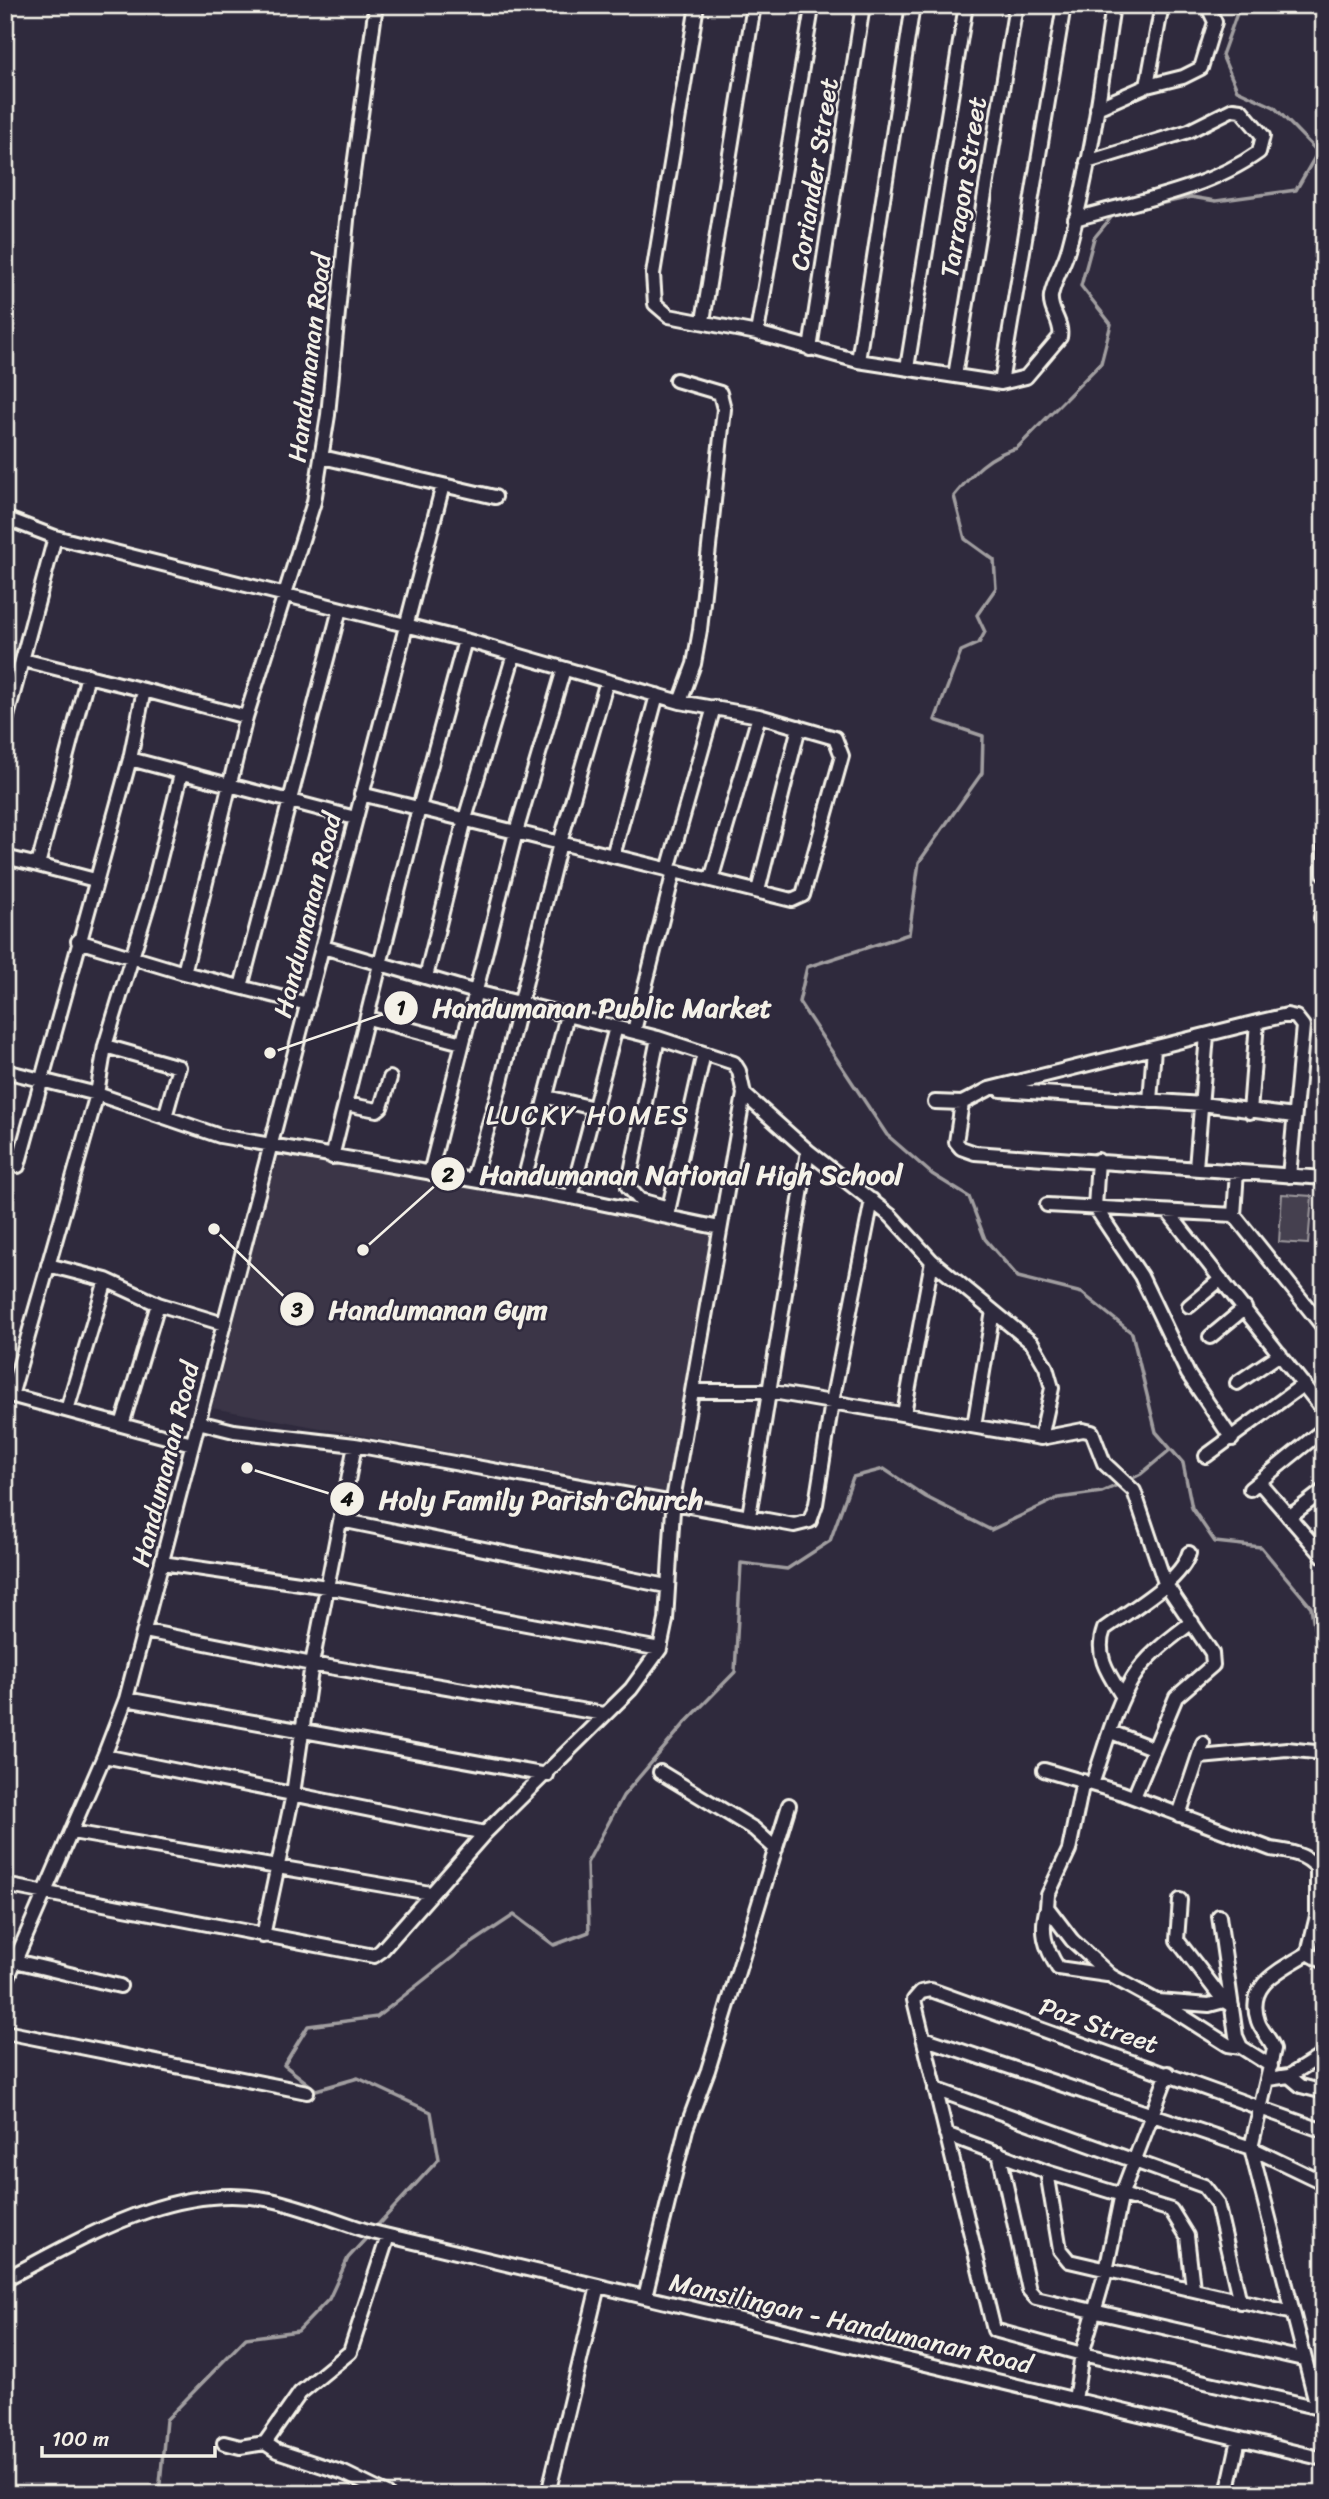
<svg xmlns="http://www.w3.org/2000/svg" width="1329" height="2499" viewBox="0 0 1329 2499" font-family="Sriracha,sans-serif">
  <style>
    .built { fill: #3b3647 }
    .pitch { fill: #454050; stroke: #9c989c; stroke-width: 2 }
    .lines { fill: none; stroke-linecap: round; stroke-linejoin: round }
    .stream { stroke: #a19ea0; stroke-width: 3.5 }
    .minor-casing { stroke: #f4f1e8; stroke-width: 18 }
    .minor { stroke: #2f2a3d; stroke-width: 12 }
    .labels { text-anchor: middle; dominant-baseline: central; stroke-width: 5; stroke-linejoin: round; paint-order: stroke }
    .street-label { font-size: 26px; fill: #f4f1e8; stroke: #2f2a3d }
    .neighbourhood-label { font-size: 28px; letter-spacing: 2px; fill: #f4f1e8; stroke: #2f2a3d }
    .leader { fill: none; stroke: #f4f1e8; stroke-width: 2.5 }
    .callout-dot { fill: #f4f1e8; stroke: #2f2a3d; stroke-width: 2.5 }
    .mark-label { font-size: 21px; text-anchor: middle; font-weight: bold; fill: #111 }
    .callout-label { font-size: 28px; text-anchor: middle; font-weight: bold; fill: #f4f1e8; stroke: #2f2a3d; stroke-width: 5; stroke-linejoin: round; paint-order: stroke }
  </style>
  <rect width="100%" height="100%" fill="#2f2a3d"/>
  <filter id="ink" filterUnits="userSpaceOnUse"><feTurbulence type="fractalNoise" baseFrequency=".0143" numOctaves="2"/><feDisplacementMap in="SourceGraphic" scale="14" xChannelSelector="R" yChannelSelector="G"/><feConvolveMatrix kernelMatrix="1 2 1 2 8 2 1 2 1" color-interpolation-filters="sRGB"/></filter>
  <g filter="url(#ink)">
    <!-- built -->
    <path class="built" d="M 278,1152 L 483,1190 L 598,1204 L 714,1231 L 668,1497 L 434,1449 L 212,1408 Z"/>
    <!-- pitch -->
    <path class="pitch" d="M 1282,1194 L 1312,1196 L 1308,1244 L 1279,1242 Z"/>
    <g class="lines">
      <!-- stream -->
      <path class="stream" d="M 1240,5 L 1222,55 L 1237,90 L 1274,107 L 1318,152 L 1296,190 L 1216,201 L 1191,197 L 1114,214 L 1094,238 L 1081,286 L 1111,324 L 1101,363 L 1017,448 C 988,455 973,473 954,496 L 965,539 L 994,560 L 996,588 L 977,615 L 985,632 L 979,643 L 961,651 L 935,720 L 983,736 L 982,773 L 919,862 L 909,934 L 807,967 L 799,1002 L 887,1135 L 932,1174 L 969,1197 L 985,1239 L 1018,1277 L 1082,1293 L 1132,1333 L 1156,1432 L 1183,1463 L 1192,1508 L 1215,1542 L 1261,1547 L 1311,1607 L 1320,1663 L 1324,1667
        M 1127,1481 L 1141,1474 L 1171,1449
        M 375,2228 L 439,2159 L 431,2112 L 358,2078 L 316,2090 L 284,2065 L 308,2026 L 377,2017 L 463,1949 L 514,1915 L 554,1945 L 589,1932 L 587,1863 L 623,1796 L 686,1722 L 735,1672 L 741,1563 L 787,1569 L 830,1541 L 853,1477 L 884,1469 L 926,1497 L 991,1530 L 1058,1498 L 1102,1492 L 1120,1484
        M 159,2494 L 166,2420 L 246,2338 L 298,2331 L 329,2299 L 348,2258 L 370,2234"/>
      <defs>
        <path id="minor" d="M 697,5 L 653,274 L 655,304 L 669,316 L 757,333 L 858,361 L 1001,383 L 1064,5
          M 1147,86 L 1162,5
          M 1097,108 L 1147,86 L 1183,77 L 1201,68 L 1215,22 L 1207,5
          M 1075,219 C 1136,201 1206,190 1259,152 L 1263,136 L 1241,110 L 1233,109 L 1189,131 L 1087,162
          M 703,321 L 754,5
          M 757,333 L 811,14 L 809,5
          M 810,349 L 863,5
          M 858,361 L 913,5
          M 907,368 L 966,5
          M 955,376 L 1016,5
          M 676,380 L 720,393 L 724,409 L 700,630 L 694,664 L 680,702
          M 1001,383 L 1026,377 L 1060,337 C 1063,322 1049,311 1051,296 C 1054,280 1064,265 1068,250 C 1090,170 1101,87 1113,5
          M 322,457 L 495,497
          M 5,518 L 55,537 L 465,640 L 680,702 L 759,716 L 835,738 L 842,756 L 803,895 L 792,900 L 361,794
          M 144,690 L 246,717
          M 5,724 L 55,537
          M 130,759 L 355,818
          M 1324,840 L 1324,874
          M 613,856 L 657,695
          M 5,857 L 38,865 L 88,675
          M 38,865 L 95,880
          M 668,870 L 714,707
          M 711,880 L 759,716
          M 758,891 L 799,727
          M 1321,918 L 1324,904
          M 78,941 L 184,973 L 308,1004
          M 184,973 L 246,717 L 314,502 L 328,415 L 348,210 L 376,5
          M 426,977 L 465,819 L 514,654
          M 241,987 L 340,609
          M 368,1018 L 462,1043
          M 634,1031 L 674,871
          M 658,1038 L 628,1187 L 640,1200 L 669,1208
          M 105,1046 L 179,1067 L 165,1117
          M 5,1071 L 97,1094 L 220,1136 L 571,1197 L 720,1228
          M 1001,1090 L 1202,1104 L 1294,1116
          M 547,1097 L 594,1108
          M 1150,1101 L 1154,1048
          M 935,1102 L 962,1103 L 989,1089 L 1257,1022 L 1287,1015 L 1296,1017 L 1303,1026 L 1289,1176
          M 962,1103 L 956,1142 L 961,1148 L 975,1153 L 1324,1178
          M 346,1104 L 377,1110 L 381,1107 L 390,1078
          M 1250,1112 L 1257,1022
          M 332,1157 L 419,808 L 465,640
          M 1098,1160 L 1095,1207 L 1141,1276 L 1188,1374 L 1232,1439
          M 18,1166 L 130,759 L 144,690 L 23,660
          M 1196,1168 L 1207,1035
          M 430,1173 L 516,832 L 564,669
          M 473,1179 L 499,1090 L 560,843 L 607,681
          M 522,1188 L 567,1015
          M 571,1197 L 616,1027
          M 1047,1205 L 1234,1215 L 1324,1328
          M 1168,1212 L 1324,1411
          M 1234,1215 L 1237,1171
          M 667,1216 L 704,1053
          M 48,1265 L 106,1280 L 158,1304 L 224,1324
          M 1189,1306 L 1221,1279
          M 1210,1337 L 1245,1308
          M 1237,1383 L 1280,1354
          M 693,1391 L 767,1391 L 1041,1438 L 1052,1388 L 1046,1367 L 1032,1343 L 932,1261 L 891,1216 L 808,1151 L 744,1094
          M 6,1394 L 192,1444
          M 11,1396 L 97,1094 L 105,1046 L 151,895 L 181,774
          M 67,1410 L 106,1280
          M 904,1414 L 932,1261
          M 198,1422 L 234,1431 L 355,1445 L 794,1525 L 810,1521 L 816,1504 L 832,1402 L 872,1200
          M 122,1425 L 158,1304
          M 974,1426 L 993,1311
          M 1041,1438 L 1083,1430 L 1092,1432 L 1104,1463 L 1134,1491 L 1165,1583 L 1212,1653 L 1213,1665 L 1176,1697 L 1134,1797
          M 1206,1456 L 1304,1384
          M 1259,1482 L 1324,1557
          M 1250,1489 L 1324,1429
          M 749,1516 L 808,1151
          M 1289,1517 L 1324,1490
          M 341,1520 L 666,1586
          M 162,1563 L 327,1587 L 660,1649
          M 145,1631 L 312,1664 L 604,1714
          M 1123,1697 C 1109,1675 1094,1655 1104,1629 C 1128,1611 1181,1582 1189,1553
          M 126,1699 L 547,1775
          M 1111,1732 L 1152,1748
          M 104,1756 L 485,1833
          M 1200,1757 L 1287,1749 L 1324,1753
          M 1044,1770 L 1122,1793 L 1271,1849 C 1287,1851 1307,1854 1317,1868 L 1317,1916 L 1308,1953 C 1282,1970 1245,1983 1258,2021 C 1261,2031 1271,2039 1274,2049 L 1251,2148 L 1317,2406
          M 660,1772 L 754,1829 L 776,1849
          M 1083,1781 L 1069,1850 L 1048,1895 L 1047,1907 L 1072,1940 L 1111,1976 L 1173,2010 L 1228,2045 L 1241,2047
          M 1092,1784 C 1105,1749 1114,1709 1133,1678 C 1147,1655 1171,1638 1192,1622
          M 1179,1815 L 1203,1743
          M 72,1832 L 430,1893
          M 5,1885 L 374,1956 L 381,1951 L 485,1833 L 631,1689 L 660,1649 L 666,1620 L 674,1494 L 744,1094 L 739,1071 L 734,1063 L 658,1038 L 476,992 L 323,947
          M 1180,1900 L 1177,1940 L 1224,2001 L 1232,2006
          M 1047,1907 C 1040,1932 1045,1947 1058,1968 L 1107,1975
          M 1219,1916 L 1236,2036 L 1241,2047 L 1271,2066
          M 263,1936 L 293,1794 L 312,1664 L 355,1445
          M 1308,1953 L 1324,1962
          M 15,1961 L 120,1986
          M 5,1984 L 104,1756 L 126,1699 L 443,485
          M 1158,2001 L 1209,2005 L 1224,2001
          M 5,2032 L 307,2092
          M 923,2038 L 1251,2148 L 1324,2183
          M 1289,2076 L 1301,2086 L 1324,2092
          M 1268,2079 L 1289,2076 L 1324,2054
          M 935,2089 L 1204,2186 L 1217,2203 L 1240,2302
          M 1324,2131 L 931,1990 L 921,1992 L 914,2000 L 994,2330 L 1082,2354 L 1324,2409
          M 946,2134 L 1047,2172 L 1171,2210 L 1187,2236 L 1193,2288
          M 999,2153 L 1029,2290 L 1036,2298 L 1303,2359
          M 1047,2172 L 1060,2250 L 1069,2261 L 1293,2313
          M 5,2279 C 86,2237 176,2180 271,2200 C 304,2207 336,2221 368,2231 L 1324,2459
          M 645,2297 L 686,2129 L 708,2070 L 789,1805
          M 1075,2400 L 1082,2354 L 1106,2271 L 1122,2193 L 1168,2073
          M 224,2443 L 240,2447 L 265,2443
          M 387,2494 L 344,2473 L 277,2451 L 265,2443 L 300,2393 L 350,2352 L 388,2236
          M 548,2494 L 598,2286
          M 1227,2494 L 1239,2439"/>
      </defs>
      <!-- minor casing -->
      <use href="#minor" class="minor-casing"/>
      <!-- minor -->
      <use href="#minor" class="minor"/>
    </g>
  </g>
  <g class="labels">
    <!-- street labels -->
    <g class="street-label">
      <text transform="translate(814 174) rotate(-81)">Coriander Street</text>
      <text transform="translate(963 187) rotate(-81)">Tarragon Street</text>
      <text transform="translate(309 358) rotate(-83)">Handumanan Road</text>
      <text transform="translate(307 915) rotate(-76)">Handumanan Road</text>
      <text transform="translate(165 1464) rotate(-76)">Handumanan Road</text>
      <text transform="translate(1099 2025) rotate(19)">Paz Street</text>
      <text transform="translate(851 2323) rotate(13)">Mansilingan - Handumanan Road</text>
    </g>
    <!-- neighbourhood labels -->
    <g class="neighbourhood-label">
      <text x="588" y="1114">LUCKY HOMES</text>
    </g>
  </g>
  <!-- callouts -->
  <path class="leader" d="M270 1053L401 1008M363 1250L448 1174M214 1229L297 1309M247 1468L347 1499"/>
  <g class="callout-dot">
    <circle cx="270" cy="1053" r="7"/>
    <circle cx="363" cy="1250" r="7"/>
    <circle cx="214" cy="1229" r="7"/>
    <circle cx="247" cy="1468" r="7"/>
    <circle cx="401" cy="1008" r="18"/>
    <circle cx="448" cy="1174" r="18"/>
    <circle cx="297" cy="1309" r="18"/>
    <circle cx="347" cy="1499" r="18"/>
  </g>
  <g class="mark-label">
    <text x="401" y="1015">1</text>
    <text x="448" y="1182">2</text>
    <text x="297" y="1317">3</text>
    <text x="347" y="1506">4</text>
  </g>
  <g class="callout-label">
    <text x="602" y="1017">Handumanan Public Market</text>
    <text x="691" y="1184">Handumanan National High School</text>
    <text x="438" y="1319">Handumanan Gym</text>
    <text x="541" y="1509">Holy Family Parish Church</text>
  </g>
  <!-- margin -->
  <rect width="1329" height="2499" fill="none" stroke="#2f2a3d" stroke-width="28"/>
  <rect x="14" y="14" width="1301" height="2471" fill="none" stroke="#f4f1e8" stroke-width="2.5" filter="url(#ink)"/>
  <!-- scale -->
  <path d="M42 2446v10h173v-10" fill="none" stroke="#f4f1e8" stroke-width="3.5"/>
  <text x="52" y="2446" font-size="21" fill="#f4f1e8" stroke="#2f2a3d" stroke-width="5" paint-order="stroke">100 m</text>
</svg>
